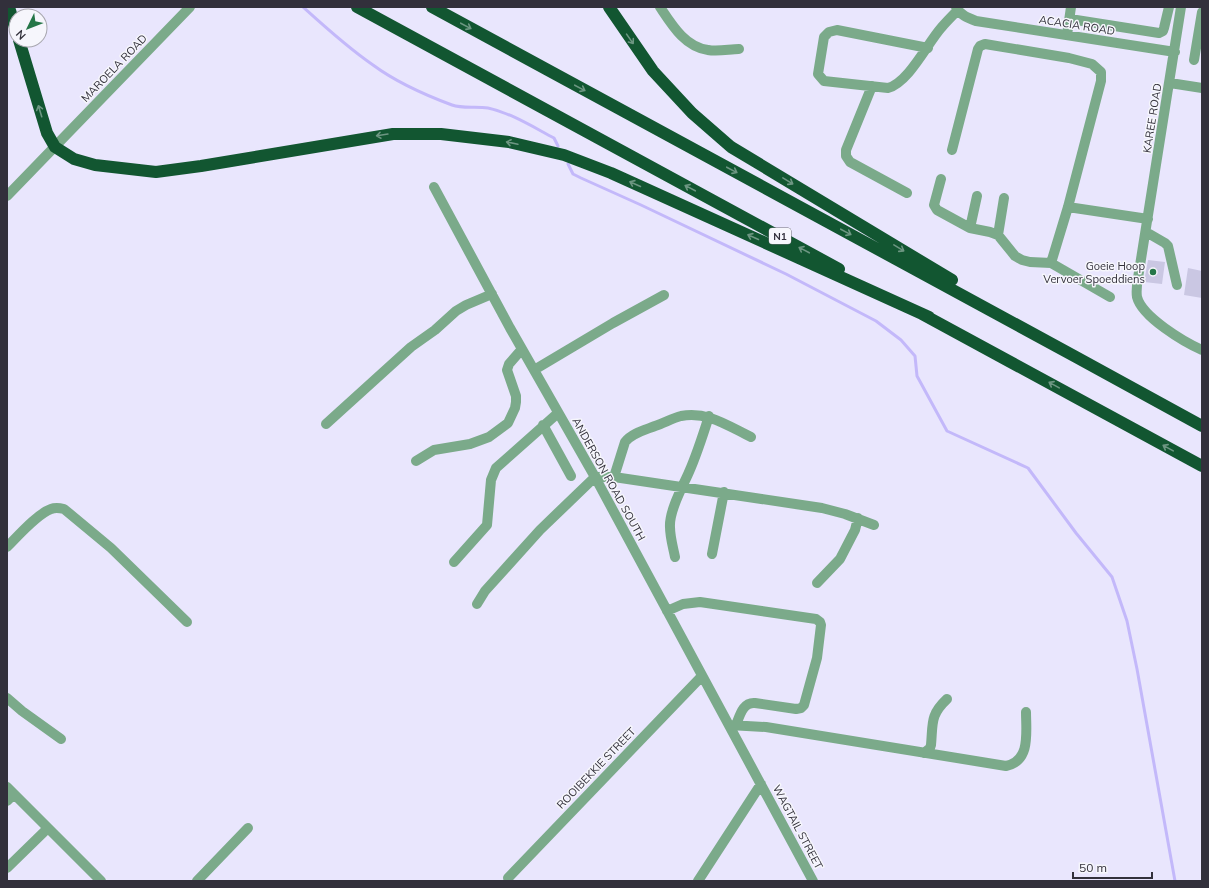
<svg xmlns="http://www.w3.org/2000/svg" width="1209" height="888" viewBox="0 0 1209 888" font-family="Mulish,sans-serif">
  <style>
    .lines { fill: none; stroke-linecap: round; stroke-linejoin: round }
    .stream { stroke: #c3b8fa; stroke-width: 3 }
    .building { fill: #cac7e3 }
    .minor { stroke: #7baa8a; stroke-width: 10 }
    .highway { stroke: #125631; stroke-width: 12 }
    .oneway { stroke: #6d9682 }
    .poi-dot { fill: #257648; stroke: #f6f6fc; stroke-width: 1.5 }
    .labels { text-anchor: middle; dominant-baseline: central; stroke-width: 3; stroke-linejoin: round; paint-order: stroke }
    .shield { fill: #f6f6fc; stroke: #6d6b75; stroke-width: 1 }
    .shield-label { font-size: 10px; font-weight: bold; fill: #32303b }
    .street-label { font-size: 11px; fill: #32303b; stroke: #f6f6fc }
    .poi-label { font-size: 11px; fill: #32303b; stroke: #f6f6fc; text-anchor: end }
  </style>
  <rect width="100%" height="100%" fill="#e9e6fd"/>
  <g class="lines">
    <!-- stream -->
    <path class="stream" d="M 303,7 C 325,27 348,48 373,65 C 396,82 425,95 452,105 C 463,109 476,106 488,108 C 511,113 533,127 554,138 L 558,146
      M 568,164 L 573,174 L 581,178 L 641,205 L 786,274 L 876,321 L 901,340 L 915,356 L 917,376 L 947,431 L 1028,468 L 1076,533 L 1112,577 L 1127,621 L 1137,669 L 1175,881"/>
  </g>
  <!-- building -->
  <path class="building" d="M 1148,260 L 1165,262 L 1162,284 L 1144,282 Z
    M 1188,268 L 1202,271 L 1202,298 L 1184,295 Z"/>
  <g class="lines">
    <!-- minor -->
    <path class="minor" d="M 660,7 C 672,25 685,47 708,50 C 718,52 730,49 739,49
      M 956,7 C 960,15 968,18 976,21 L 1175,52
      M 1181,7 L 1138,278 C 1137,284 1136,291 1137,297 C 1142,317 1184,342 1202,350
      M 1070,19 L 1159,33 L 1163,31 L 1164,28 L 1169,7
      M 1067,35 L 1071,7
      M 928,48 L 837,30 L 829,32 L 824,37 L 818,74 L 824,81 L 888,88 C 909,82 927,44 941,28 C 946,22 952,16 958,10
      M 1194,60 L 1202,12
      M 1170,83 L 1202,88
      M 872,86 L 846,150 L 846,156 L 850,162 L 907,193
      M 952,150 L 978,49 L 980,46 L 985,44 L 1069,58 L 1092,64 L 1101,72 L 1101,81 L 1068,207 L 1051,263
      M 941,179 L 934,205 L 937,210 L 970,228 L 990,232 L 998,235 L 1015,256 L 1022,260 L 1030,262 L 1051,263 L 1110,297
      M 434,187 L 510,328 L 595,477 L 813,881
      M 7,196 L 190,7
      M 1068,207 L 1148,219
      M 970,228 L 977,196
      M 1146,232 L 1165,243 L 1168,246 L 1177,285
      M 998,235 L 1004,198
      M 534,370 L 613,323 L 664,295
      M 326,424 L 411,347 L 435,330 L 456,311 L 466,305 L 492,294
      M 543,425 L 571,476
      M 416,461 L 434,450 L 470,444 L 489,437 L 508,423 L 515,408 L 516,402 L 516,396 L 507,370 L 509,364 L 522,349
      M 614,477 L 625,442 C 632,433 645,430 655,426 C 664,423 673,418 681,416 C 708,411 728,426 751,437
      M 7,547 C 18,536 37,514 51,509 C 56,507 60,508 64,509 L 111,548 L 187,622
      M 712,554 L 724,492
      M 675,557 C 673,547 670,537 670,527 C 669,511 683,486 689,472 C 697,454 703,435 709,416
      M 454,562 L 487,525 L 491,480 L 496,468 L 558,413
      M 817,583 L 840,559 L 855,530 L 858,518
      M 477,604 L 485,591 L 540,530 L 595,477 L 614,477 L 822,508 L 845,514 L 874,525
      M 667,611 L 683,604 L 700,602 L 816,619 L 820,622 L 821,625 L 817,658 L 804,705 L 801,708 L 796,709 L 755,703 C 743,702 740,715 736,725
      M 7,698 L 22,711 L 61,739
      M 729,725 L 766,727 L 1006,766 C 1031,761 1026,732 1026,712
      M 924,753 L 930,748 L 931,745 C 933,723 930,715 947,699
      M 7,787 L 101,881
      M 7,801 L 14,794
      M 7,868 L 48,828
      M 508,878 L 702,676
      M 197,881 L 248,828
      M 698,881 L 761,784"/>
    <!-- highway -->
    <path class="highway" d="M 9,7 L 16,31
      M 357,7 L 839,269
      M 432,7 L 1076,357 L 1202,426
      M 609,7 L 653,71 L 692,113 L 731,147 L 952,280
      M 19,40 L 47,133 L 55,147 L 74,159 L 95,165 L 156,172 L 201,166 L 393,134 L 441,134 L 509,142 L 564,155 L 611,173 L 929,317
      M 922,314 L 1202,466"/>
  </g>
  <!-- one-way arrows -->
  <defs><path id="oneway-shaft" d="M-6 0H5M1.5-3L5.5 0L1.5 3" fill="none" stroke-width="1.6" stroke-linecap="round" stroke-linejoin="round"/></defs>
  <g class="oneway">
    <use href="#oneway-shaft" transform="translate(466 26) rotate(28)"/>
    <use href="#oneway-shaft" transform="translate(630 39) rotate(55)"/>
    <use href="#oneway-shaft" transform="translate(580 88) rotate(28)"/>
    <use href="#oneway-shaft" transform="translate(40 111) rotate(-107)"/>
    <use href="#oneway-shaft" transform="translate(382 135) rotate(171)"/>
    <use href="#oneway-shaft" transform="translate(512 143) rotate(-168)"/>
    <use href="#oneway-shaft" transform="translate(732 170) rotate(28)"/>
    <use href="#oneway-shaft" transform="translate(788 181) rotate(31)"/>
    <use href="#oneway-shaft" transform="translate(635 184) rotate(-156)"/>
    <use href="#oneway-shaft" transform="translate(690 188) rotate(-152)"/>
    <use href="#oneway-shaft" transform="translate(846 232) rotate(28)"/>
    <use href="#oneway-shaft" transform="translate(753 237) rotate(-156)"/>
    <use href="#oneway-shaft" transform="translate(899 248) rotate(31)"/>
    <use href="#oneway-shaft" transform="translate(804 250) rotate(-152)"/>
    <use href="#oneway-shaft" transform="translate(1054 385) rotate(-151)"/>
    <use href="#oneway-shaft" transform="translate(1168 448) rotate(-151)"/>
  </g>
  <!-- markers -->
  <circle class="poi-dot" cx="1153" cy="272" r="4"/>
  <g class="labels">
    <!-- shield labels -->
    <rect class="shield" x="769" y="228" width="22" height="16" rx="3"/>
    <g class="shield-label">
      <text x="780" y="236">N1</text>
    </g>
    <!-- street labels -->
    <g class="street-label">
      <text transform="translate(1077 25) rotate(9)">ACACIA ROAD</text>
      <text transform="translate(114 68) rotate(-46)">MAROELA ROAD</text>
      <text transform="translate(1152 118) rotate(-81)">KAREE ROAD</text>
      <text transform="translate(609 479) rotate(61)">ANDERSON ROAD SOUTH</text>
      <text transform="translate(596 768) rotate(-46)">ROOIBEKKIE STREET</text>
      <text transform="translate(798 827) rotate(62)">WAGTAIL STREET</text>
    </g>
    <!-- poi labels -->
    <g class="poi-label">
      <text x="1145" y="266">Goeie Hoop<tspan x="1145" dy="13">Vervoer Spoeddiens</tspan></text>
    </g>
  </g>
  <!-- border -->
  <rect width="1209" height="888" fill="none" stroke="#32303b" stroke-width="16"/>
  <!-- north arrow -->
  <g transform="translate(28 28) rotate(227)"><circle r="19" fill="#f6f6fc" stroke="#a8a7af"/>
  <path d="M0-3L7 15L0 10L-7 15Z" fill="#257648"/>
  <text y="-6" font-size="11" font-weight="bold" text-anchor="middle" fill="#32303b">N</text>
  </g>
  <!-- scale -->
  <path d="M1073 872v6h79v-6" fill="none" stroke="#32303b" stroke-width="2"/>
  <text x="1079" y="872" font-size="12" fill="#32303b" stroke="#f6f6fc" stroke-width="3" paint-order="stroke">50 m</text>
</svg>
